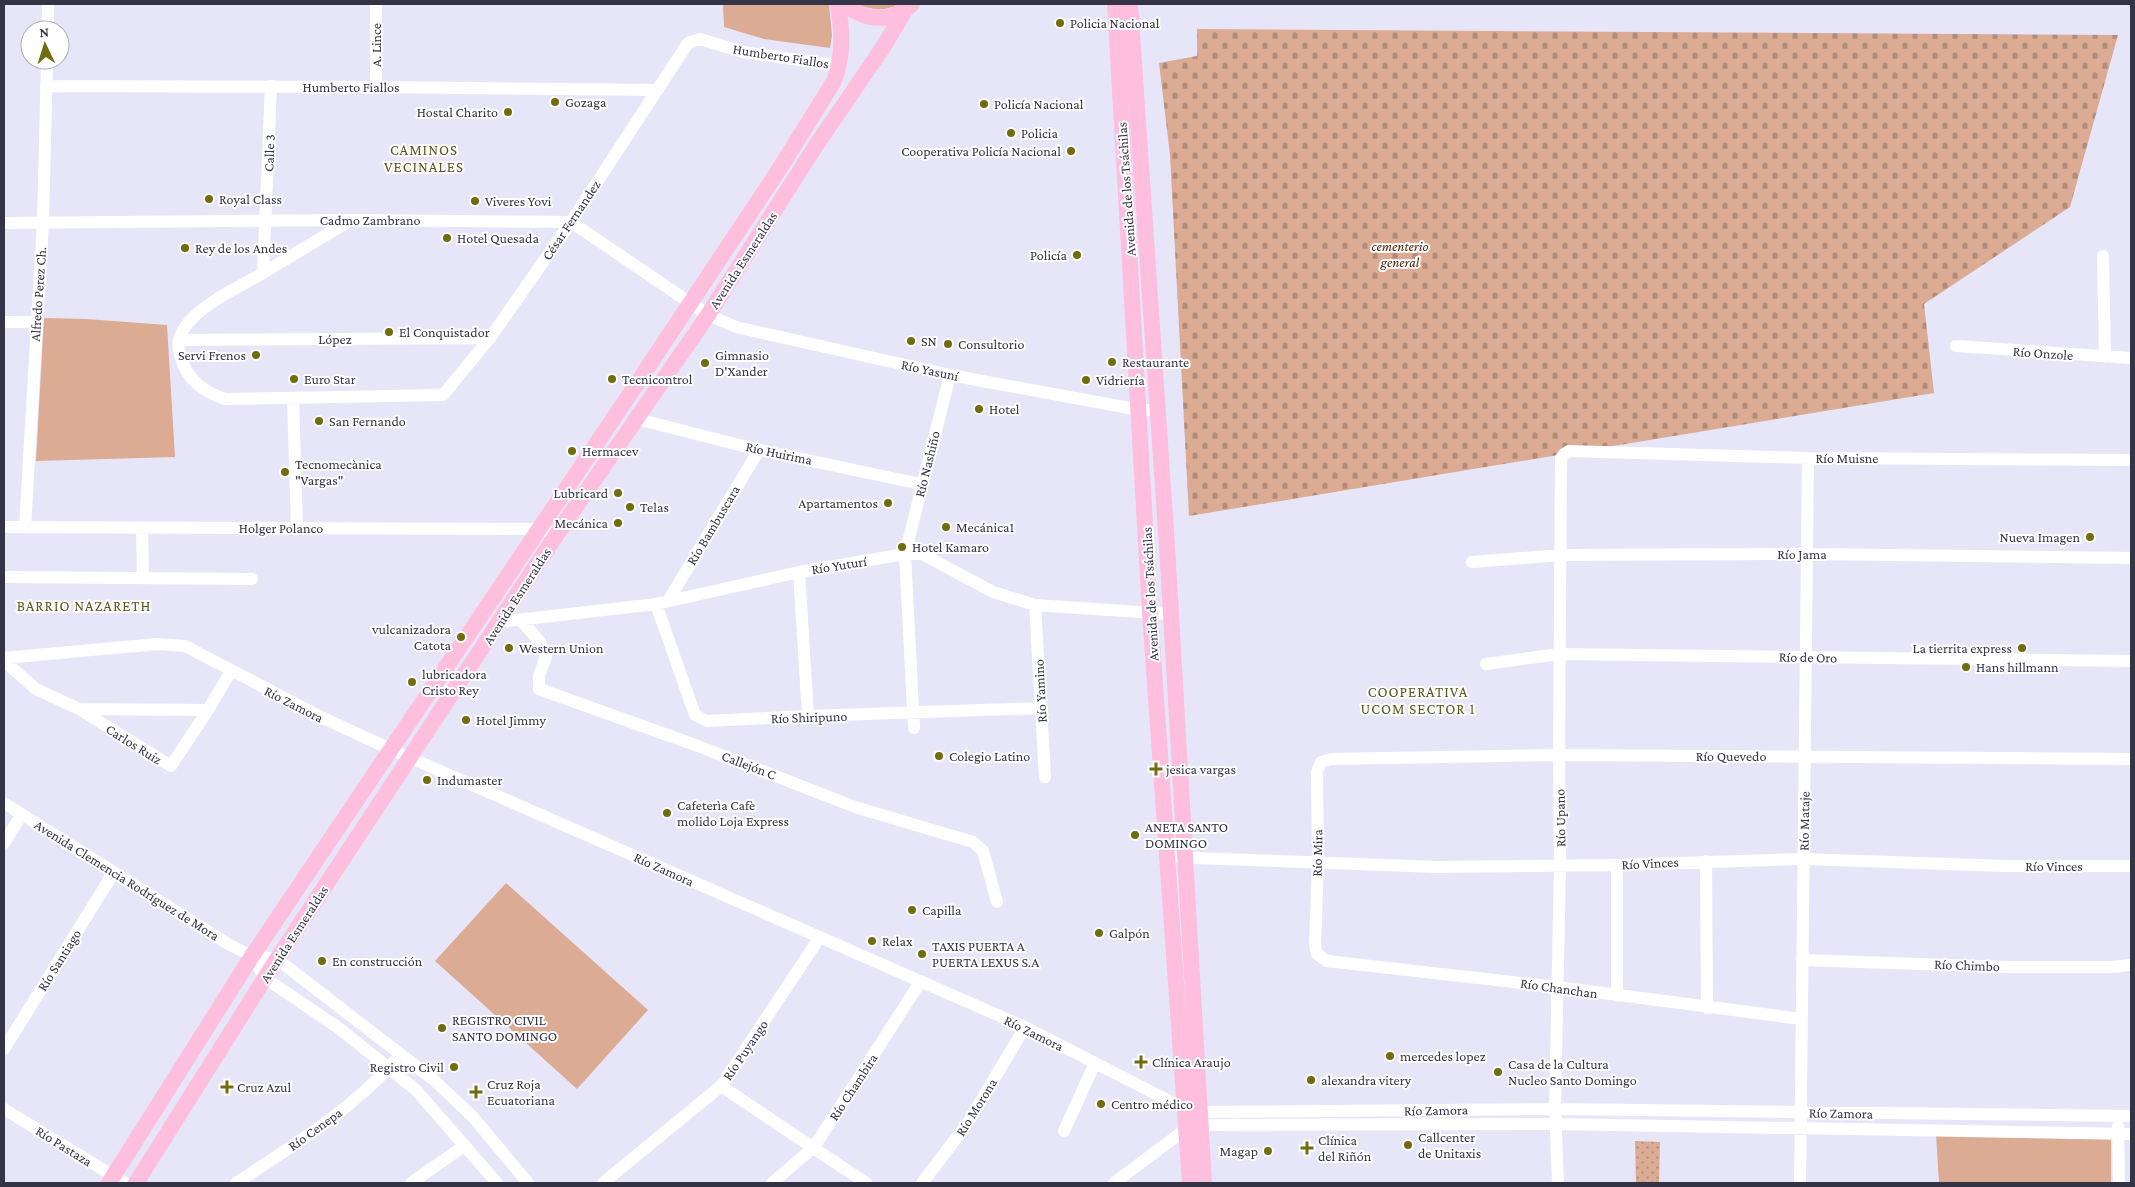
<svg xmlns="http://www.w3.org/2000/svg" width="2135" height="1187" viewBox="0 0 2135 1187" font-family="'Crimson Pro',serif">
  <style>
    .green { fill: #dbab93 }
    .cemetery { fill: url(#cemetery-stones) }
    .garden { fill: url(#garden-dots) }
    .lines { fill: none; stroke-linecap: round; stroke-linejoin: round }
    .minor { stroke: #fff; stroke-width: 12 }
    .major { stroke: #febfdf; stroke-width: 16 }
    .poi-dot { fill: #6f6d0e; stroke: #fff; stroke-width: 2 }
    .labels { text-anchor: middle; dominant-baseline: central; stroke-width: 4; stroke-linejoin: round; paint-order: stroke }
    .poi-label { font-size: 14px; fill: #353346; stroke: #fff; text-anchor: start }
    .street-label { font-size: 14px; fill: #353346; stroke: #fff }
    .park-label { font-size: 14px; font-style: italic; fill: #50250a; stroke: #fff }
    .neighbourhood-label { font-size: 15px; letter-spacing: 1px; fill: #59591d; stroke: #fff }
  </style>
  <defs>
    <pattern id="cemetery-stones" width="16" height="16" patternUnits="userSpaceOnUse" patternTransform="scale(1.25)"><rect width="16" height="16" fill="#dbab93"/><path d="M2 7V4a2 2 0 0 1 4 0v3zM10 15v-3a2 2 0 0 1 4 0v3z" fill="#b28c7a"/></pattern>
    <pattern id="garden-dots" width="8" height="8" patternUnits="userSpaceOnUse" patternTransform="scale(1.25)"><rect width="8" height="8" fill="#dbab93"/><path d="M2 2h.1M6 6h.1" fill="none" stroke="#b28c7a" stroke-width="1.8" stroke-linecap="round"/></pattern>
  </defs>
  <rect width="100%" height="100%" fill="#e7e6f9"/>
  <!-- green -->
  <path class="green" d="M 723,4 L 829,4 L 832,36 L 830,48 L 764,39 L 724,27 Z
    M 857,4 L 899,4 C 884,12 872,10 857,4 Z
    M 44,318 L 86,319 L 167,325 L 175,457 L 36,461 Z
    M 506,883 L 648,1010 L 577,1089 L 435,961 Z
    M 1936,1134 L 2111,1137 L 2111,1183 L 1939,1183 Z"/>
  <!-- cemetery -->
  <path class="cemetery" d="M 1197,29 L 2118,35 L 2070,207 L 1924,304 L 1934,393 L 1189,516 L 1170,155 L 1159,63 L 1197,56 Z"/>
  <!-- garden -->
  <path class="garden" d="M 1635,1141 L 1660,1142 L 1659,1183 L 1636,1183 Z"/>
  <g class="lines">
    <!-- minor -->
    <path class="minor" d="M 48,30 L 48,4
      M 46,86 L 376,87 L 656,90
      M 271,86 L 263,273 C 238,288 186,310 179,340 C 177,349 181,358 184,366 C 192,384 207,393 225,399 L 443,395 L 490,338 L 571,222 L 688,43 L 700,39 L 743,52 L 840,66
      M 376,87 L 376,4
      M 4,223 L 351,220 L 571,222 L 708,315 L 736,327 L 950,375 L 1140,410 L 1156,410
      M 2103,256 L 2105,357
      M 263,273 L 351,220
      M 4,322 L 36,322
      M 179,340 L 490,338
      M 1956,346 L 2131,358
      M 293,398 L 297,528
      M 637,419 L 759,450 L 921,484
      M 4,527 L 538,529 L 557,534
      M 25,527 L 43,222 L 47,60
      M 142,527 L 143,578
      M 1472,562 L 1561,555 L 1807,554 L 2131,558
      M 799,572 L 808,716
      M 4,577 L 252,579
      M 668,601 L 759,450
      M 656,604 L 695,715 L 707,721 L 808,716 L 1042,708
      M 1035,605 L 1045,777
      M 521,620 L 540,642 L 546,656 L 539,676 L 539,689 L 698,746 L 858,808 L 973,842 L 983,851 L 997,902
      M 500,622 L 656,604 L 799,572 L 905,554 L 922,554 L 993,592 L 1035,605 L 1169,614
      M 4,658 L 157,644 L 185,646 L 321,717 L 390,749 L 1025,1027 L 1185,1109 L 1199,1112 L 1555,1109 L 2131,1116
      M 4,661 L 36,689 L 79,709 L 171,766 L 208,710 L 231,671
      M 1486,664 L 1559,654 L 2131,661
      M 79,709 L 208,710
      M 914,728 L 905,554 L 950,375
      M 4,803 L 228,944 L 252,956 L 277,959 L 434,1080 L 473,1117 L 528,1183
      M 4,843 L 22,814
      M 1168,857 L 1437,867 L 1617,865 L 1804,859 L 2005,866 L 2131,866
      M 1706,861 L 1707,1008
      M 252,956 L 265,978 L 340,1029 L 416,1090 L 497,1183
      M 1802,960 L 2008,967 L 2111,967 L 2131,965
      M 1617,996 L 1617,865
      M 1802,1019 L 1557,987 L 1327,961 L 1317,954 L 1315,945 L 1318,863 L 1317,772 L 1321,762 L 1331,759 L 1559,755 L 2131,759
      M 4,1049 L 114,872
      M 721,1086 L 866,1183
      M 4,1109 L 125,1183
      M 2118,1126 L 2119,1183
      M 1064,1131 L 1095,1063
      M 236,1183 C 291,1147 349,1112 394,1062
      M 411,1183 L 464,1146
      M 603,1183 L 721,1086 L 820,937
      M 772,1183 L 814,1147 L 921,981
      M 922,1183 L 967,1124 L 1025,1027
      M 1114,1183 L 1186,1129 L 1200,1125 L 1556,1124 L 2131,1134
      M 1558,1183 L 1555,1109 L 1560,865 L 1559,755 L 1561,458 L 1564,454 L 1569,451 L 1808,458 L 2131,460
      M 1800,1183 L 1808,458"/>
    <!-- major -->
    <path class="major" d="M 845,4 C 867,22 891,23 912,4
      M 1115,4 L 1150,613 L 1190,1183
      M 1130,4 L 1167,546 L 1204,1183
      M 109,1183 L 252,956 L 638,382 L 780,168 L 834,81 C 844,55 842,31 838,4
      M 136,1183 L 277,959 L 557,534 L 708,315 L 815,147 L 884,46 L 904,12"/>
  </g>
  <!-- markers -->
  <g class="poi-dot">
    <circle cx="1060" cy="23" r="5"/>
    <circle cx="555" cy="102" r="5"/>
    <circle cx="984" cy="104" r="5"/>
    <circle cx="508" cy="112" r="5"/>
    <circle cx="1011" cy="133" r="5"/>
    <circle cx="1071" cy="151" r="5"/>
    <circle cx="209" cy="199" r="5"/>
    <circle cx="475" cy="201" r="5"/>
    <circle cx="447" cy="238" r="5"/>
    <circle cx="185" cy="248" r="5"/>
    <circle cx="1077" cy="255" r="5"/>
    <circle cx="389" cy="332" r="5"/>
    <circle cx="911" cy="341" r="5"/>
    <circle cx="948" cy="344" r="5"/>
    <circle cx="256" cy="355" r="5"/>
    <circle cx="1112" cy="362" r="5"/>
    <circle cx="705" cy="363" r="5"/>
    <circle cx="294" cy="379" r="5"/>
    <circle cx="612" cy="379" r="5"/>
    <circle cx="1086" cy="380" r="5"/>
    <circle cx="979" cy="409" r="5"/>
    <circle cx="319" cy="421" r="5"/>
    <circle cx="572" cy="451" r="5"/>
    <circle cx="285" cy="472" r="5"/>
    <circle cx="618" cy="493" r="5"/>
    <circle cx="888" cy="503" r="5"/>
    <circle cx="630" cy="507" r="5"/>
    <circle cx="618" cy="523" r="5"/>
    <circle cx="946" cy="527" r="5"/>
    <circle cx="2090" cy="537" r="5"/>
    <circle cx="902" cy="547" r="5"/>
    <circle cx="461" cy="637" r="5"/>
    <circle cx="509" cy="648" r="5"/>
    <circle cx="2022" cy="648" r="5"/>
    <circle cx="1966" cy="667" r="5"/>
    <circle cx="412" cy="682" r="5"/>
    <circle cx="466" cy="720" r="5"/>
    <circle cx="939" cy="756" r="5"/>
    <path d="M1153.5 761.5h5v5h5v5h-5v5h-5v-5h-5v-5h5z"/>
    <circle cx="427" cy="780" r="5"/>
    <circle cx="667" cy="813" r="5"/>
    <circle cx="1135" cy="835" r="5"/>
    <circle cx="912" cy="910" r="5"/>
    <circle cx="1099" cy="933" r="5"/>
    <circle cx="872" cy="941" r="5"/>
    <circle cx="922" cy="954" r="5"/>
    <circle cx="322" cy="961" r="5"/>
    <circle cx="442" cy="1028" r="5"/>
    <circle cx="1390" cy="1056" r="5"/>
    <path d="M1138.5 1054.5h5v5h5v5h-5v5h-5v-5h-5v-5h5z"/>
    <circle cx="454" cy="1067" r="5"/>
    <circle cx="1498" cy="1072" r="5"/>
    <circle cx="1311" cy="1080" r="5"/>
    <path d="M224.5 1079.5h5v5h5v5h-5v5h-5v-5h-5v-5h5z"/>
    <path d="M473.5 1084.5h5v5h5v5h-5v5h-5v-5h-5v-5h5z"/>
    <circle cx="1101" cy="1104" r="5"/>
    <circle cx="1408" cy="1145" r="5"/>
    <path d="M1304.5 1140.5h5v5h5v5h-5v5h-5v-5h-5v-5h5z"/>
    <circle cx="1268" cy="1151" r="5"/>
  </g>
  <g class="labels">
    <!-- poi labels -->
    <g class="poi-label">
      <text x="1070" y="23">Policia Nacional</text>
      <text x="565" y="102">Gozaga</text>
      <text x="994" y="104">Policía Nacional</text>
      <text x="498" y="112" text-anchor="end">Hostal Charito</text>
      <text x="1021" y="133">Policia</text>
      <text x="1061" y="151" text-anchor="end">Cooperativa Policía Nacional</text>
      <text x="219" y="199">Royal Class</text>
      <text x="485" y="201">Viveres Yovi</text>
      <text x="457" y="238">Hotel Quesada</text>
      <text x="195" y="248">Rey de los Andes</text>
      <text x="1067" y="255" text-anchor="end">Policía</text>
      <text x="399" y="332">El Conquistador</text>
      <text x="921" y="341">SN</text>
      <text x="958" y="344">Consultorio</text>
      <text x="246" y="355" text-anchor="end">Servi Frenos</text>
      <text x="715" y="355">Gimnasio<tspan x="715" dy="16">D'Xander</tspan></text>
      <text x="1122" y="362">Restaurante</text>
      <text x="304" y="379">Euro Star</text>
      <text x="622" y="379">Tecnicontrol</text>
      <text x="1096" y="380">Vidriería</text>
      <text x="989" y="409">Hotel</text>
      <text x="329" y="421">San Fernando</text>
      <text x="582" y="451">Hermacev</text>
      <text x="295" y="464">Tecnomecànica<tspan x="295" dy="16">"Vargas"</tspan></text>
      <text x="608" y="493" text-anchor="end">Lubricard</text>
      <text x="878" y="503" text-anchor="end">Apartamentos</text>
      <text x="640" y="507">Telas</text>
      <text x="608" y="523" text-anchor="end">Mecánica</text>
      <text x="956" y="527">Mecánica1</text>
      <text x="2080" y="537" text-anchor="end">Nueva Imagen</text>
      <text x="912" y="547">Hotel Kamaro</text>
      <text x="451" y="629" text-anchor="end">vulcanizadora<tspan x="451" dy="16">Catota</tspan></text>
      <text x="519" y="648">Western Union</text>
      <text x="2012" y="648" text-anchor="end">La tierrita express</text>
      <text x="1976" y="667">Hans hillmann</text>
      <text x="422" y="674">lubricadora<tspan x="422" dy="16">Cristo Rey</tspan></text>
      <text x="476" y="720">Hotel Jimmy</text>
      <text x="949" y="756">Colegio Latino</text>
      <text x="1166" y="769">jesica vargas</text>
      <text x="437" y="780">Indumaster</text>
      <text x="677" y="805">Cafeterìa Cafè<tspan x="677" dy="16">molido Loja Express</tspan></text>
      <text x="1145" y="827">ANETA SANTO<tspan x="1145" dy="16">DOMINGO</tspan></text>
      <text x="922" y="910">Capilla</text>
      <text x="1109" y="933">Galpón</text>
      <text x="882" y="941">Relax</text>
      <text x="932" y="946">TAXIS PUERTA A<tspan x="932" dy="16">PUERTA LEXUS S.A</tspan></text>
      <text x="332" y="961">En construcción</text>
      <text x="452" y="1020">REGISTRO CIVIL<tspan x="452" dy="16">SANTO DOMINGO</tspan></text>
      <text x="1400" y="1056">mercedes lopez</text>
      <text x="1152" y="1062">Clínica Araujo</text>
      <text x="1508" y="1064">Casa de la Cultura<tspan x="1508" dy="16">Nucleo Santo Domingo</tspan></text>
      <text x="444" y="1067" text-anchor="end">Registro Civil</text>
      <text x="1321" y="1080">alexandra vitery</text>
      <text x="487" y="1084">Cruz Roja<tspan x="487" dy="16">Ecuatoriana</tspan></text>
      <text x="237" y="1087">Cruz Azul</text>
      <text x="1111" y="1104">Centro médico</text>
      <text x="1418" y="1137">Callcenter<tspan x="1418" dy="16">de Unitaxis</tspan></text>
      <text x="1318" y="1140">Clínica<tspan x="1318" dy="16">del Riñón</tspan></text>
      <text x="1258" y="1151" text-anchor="end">Magap</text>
    </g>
    <!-- street labels -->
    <g class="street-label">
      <text transform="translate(376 45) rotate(-90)">A. Lince</text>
      <text transform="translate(781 56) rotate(9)">Humberto Fiallos</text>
      <text x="351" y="87">Humberto Fiallos</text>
      <text transform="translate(269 153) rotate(-88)">Calle 3</text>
      <text transform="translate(1126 189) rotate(-94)">Avenida de los Tsáchilas</text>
      <text x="370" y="220">Cadmo Zambrano</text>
      <text transform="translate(571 220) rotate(-56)">César Fernandez</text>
      <text transform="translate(743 260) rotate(-57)">Avenida Esmeraldas</text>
      <text transform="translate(38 294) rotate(-86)">Alfredo Perez Ch.</text>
      <text x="335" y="339">López</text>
      <text transform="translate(2043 353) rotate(4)">Río Onzole</text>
      <text transform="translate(930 370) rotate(12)">Río Yasuní</text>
      <text transform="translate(779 453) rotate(12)">Río Huirima</text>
      <text x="1847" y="458">Río Muisne</text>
      <text transform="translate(927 464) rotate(-76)">Río Nashiño</text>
      <text transform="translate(713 525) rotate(-59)">Río Bambuscara</text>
      <text x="281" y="528">Holger Polanco</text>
      <text x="1802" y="554">Río Jama</text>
      <text transform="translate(839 565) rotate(-9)">Río Yuturí</text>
      <text transform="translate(1150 594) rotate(-93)">Avenida de los Tsáchilas</text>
      <text transform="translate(517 596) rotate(-57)">Avenida Esmeraldas</text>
      <text transform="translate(1808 657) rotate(1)">Río de Oro</text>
      <text transform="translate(1040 691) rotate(-93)">Río Yamino</text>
      <text transform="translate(294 704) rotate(27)">Río Zamora</text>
      <text transform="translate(809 717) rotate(-2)">Río Shiripuno</text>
      <text transform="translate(134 744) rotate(32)">Carlos Ruiz</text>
      <text x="1731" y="756">Río Quevedo</text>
      <text transform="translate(749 765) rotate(21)">Callejón C</text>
      <text transform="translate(1560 818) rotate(-91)">Río Upano</text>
      <text transform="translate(1804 821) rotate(-89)">Río Mataje</text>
      <text transform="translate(1317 853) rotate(-89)">Río Mira</text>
      <text transform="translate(1650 863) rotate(-3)">Río Vinces</text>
      <text x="2054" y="866">Río Vinces</text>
      <text transform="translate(664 869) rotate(24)">Río Zamora</text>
      <text transform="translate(127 880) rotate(32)">Avenida Clemencia Rodríguez de Mora</text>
      <text transform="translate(294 934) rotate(-57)">Avenida Esmeraldas</text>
      <text transform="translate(59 960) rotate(-58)">Río Santiago</text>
      <text transform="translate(1967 965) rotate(2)">Río Chimbo</text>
      <text transform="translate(1559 988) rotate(8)">Río Chanchan</text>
      <text transform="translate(1034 1033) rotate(26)">Río Zamora</text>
      <text transform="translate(745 1050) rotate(-56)">Río Puyango</text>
      <text transform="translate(853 1087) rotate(-57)">Río Chambira</text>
      <text transform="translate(976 1107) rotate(-58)">Río Morona</text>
      <text transform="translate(1436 1110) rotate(-1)">Río Zamora</text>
      <text transform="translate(1841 1113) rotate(1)">Río Zamora</text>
      <text transform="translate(315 1129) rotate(-36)">Río Cenepa</text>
      <text transform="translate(64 1146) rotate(32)">Río Pastaza</text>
    </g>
    <!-- park labels -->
    <g class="park-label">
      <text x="1400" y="246">cementerio<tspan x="1400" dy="16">general</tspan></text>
    </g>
    <!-- neighbourhood labels -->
    <g class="neighbourhood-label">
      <text x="424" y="150">CAMINOS<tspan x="424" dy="17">VECINALES</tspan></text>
      <text x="84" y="606">BARRIO NAZARETH</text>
      <text x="1418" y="692">COOPERATIVA<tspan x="1418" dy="17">UCOM SECTOR 1</tspan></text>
    </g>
  </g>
  <!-- border -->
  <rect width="2135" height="1187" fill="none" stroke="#353346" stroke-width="10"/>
  <!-- north arrow -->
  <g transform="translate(45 45) rotate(356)"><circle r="24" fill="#ffffff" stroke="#aeadb5"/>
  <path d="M0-4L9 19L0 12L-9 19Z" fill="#6f6d0e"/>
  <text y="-8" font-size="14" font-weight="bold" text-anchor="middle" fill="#353346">N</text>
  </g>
</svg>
